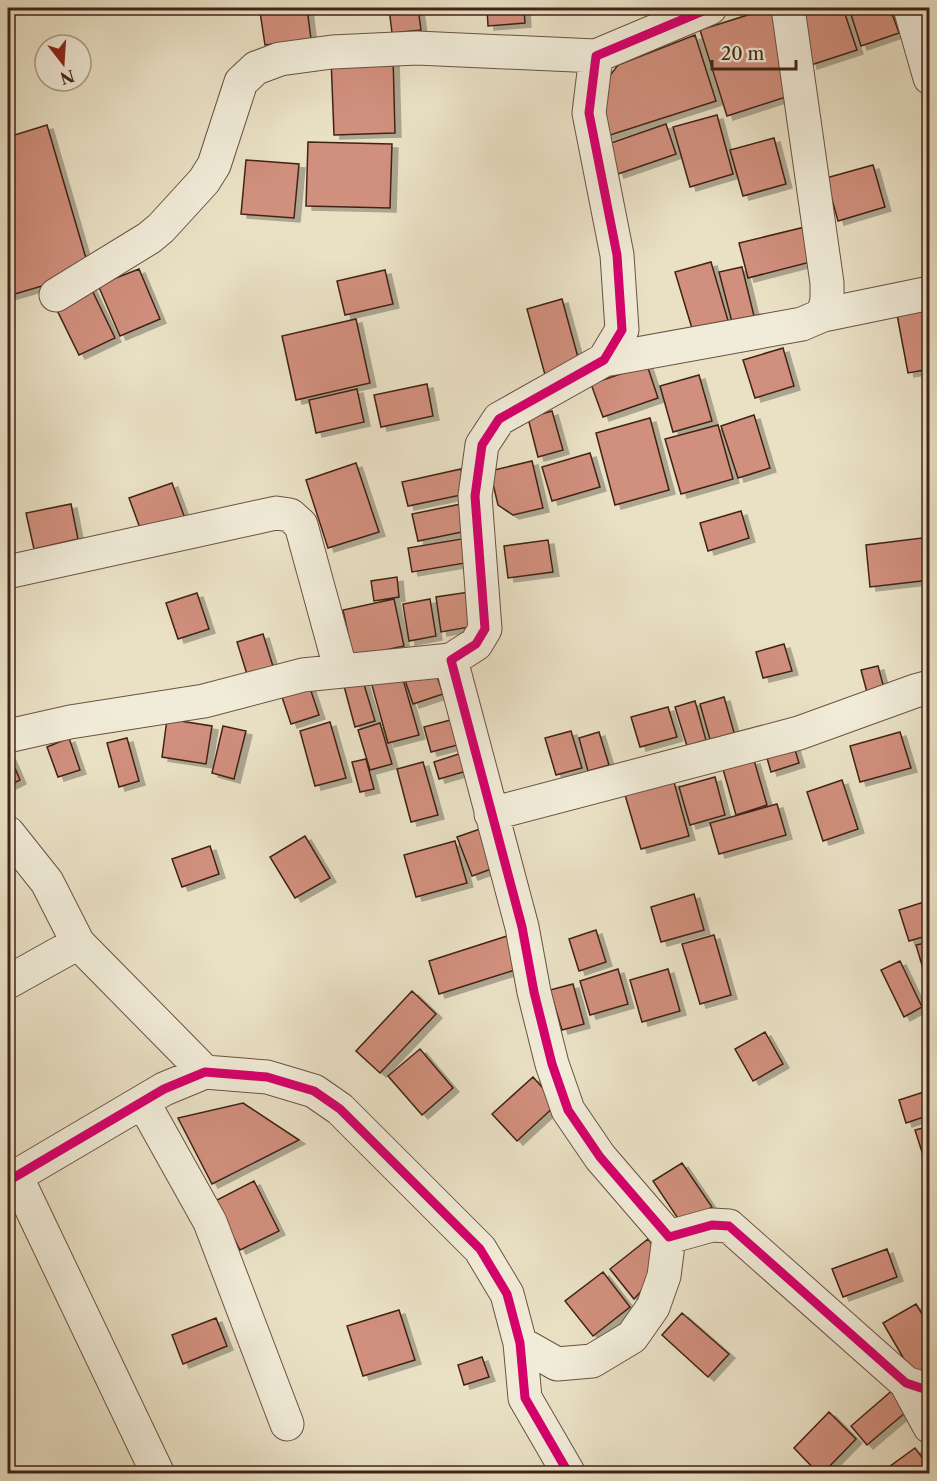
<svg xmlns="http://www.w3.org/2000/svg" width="937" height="1481" viewBox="0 0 937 1481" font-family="'Libre Caslon Text',serif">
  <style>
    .building { fill: #d18f7d; stroke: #412317; stroke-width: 1.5; filter: url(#shadow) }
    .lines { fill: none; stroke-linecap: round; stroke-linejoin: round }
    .street-casing { stroke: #6b5242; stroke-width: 35 }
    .street { stroke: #f1ecd9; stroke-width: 33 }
    .cycleway-casing { stroke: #f1ecd9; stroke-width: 13 }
    .cycleway { stroke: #d6006c; stroke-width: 9 }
  </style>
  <defs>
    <filter id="shadow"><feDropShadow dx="6" dy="4" stdDeviation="0" flood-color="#0004"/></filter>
  </defs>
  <rect width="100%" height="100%" fill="#eae1c5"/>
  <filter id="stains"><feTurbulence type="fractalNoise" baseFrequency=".00333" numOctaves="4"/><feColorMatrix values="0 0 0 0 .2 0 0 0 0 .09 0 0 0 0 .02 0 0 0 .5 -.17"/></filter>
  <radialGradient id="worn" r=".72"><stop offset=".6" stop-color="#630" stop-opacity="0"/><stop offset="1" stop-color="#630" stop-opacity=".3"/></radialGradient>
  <!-- building -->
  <path class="building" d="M 298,8 L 307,8 L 311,39 L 265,45 L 260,12 Z
    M 389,8 L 418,8 L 421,30 L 392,33 Z
    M 487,8 L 524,8 L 525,23 L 488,26 Z
    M 770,8 L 798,93 L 727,116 L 700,30 Z
    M 800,8 L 843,8 L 857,50 L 811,65 Z
    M 849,8 L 890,8 L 899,33 L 861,46 Z
    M 695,35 L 716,101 L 604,137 L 605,82 L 618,65 Z
    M 393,56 L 395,133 L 334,135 L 331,58 Z
    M 717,115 L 733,174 L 690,187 L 673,127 Z
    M 666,124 L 676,154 L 618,174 L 608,144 Z
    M 47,125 L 90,272 L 8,296 L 8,137 Z
    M 774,138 L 786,184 L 743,196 L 730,150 Z
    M 308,142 L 392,144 L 390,208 L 306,206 Z
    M 246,160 L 299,164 L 294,218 L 241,214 Z
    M 873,165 L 885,207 L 838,221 L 826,178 Z
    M 809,226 L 818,260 L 748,278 L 739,243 Z
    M 711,262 L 729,324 L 694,335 L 675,272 Z
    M 742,267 L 755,320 L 733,326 L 719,272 Z
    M 139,269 L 160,319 L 120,336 L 98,285 Z
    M 385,270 L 393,304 L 345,315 L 337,281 Z
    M 90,286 L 115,338 L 79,355 L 54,304 Z
    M 562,299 L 579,361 L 547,382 L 527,309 Z
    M 924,299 L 930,327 L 930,369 L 908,373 L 895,304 Z
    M 356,319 L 370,383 L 296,400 L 282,336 Z
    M 783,348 L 794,386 L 755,398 L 743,360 Z
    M 647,365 L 658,398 L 603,417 L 591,384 Z
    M 699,375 L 712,421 L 673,432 L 660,386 Z
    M 427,384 L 433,416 L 381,427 L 374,395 Z
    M 357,389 L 364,422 L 316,433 L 309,400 Z
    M 552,411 L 563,450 L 538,457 L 528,418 Z
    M 754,415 L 770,468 L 738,478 L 721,426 Z
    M 650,418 L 669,490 L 615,505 L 596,433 Z
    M 718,425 L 733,479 L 681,494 L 665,439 Z
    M 590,453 L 600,487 L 552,501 L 542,467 Z
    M 532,461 L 543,508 L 513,515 L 498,505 L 490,471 Z
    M 356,463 L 379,532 L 328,548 L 306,480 Z
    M 461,469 L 466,494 L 408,506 L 402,482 Z
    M 172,483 L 187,524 L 144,539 L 129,498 Z
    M 71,504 L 78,539 L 34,549 L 26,513 Z
    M 461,504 L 467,531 L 418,541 L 412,514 Z
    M 741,511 L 749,538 L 708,551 L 700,523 Z
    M 930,537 L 930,580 L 870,587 L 866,545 Z
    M 467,538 L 471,562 L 412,572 L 408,548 Z
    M 548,540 L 553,572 L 508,578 L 504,546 Z
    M 397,577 L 399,597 L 374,601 L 371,581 Z
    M 469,592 L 475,626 L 441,632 L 436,597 Z
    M 197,593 L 209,629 L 178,639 L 166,603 Z
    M 394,599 L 404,646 L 353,657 L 343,610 Z
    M 430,599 L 436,636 L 409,641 L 403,604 Z
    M 263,634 L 276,676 L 250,684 L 237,642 Z
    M 784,644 L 792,671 L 763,678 L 756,652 Z
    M 878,666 L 885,692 L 868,696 L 861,670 Z
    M 434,667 L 443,694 L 413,704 L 404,677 Z
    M 400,669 L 419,735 L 388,743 L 370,678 Z
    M 363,681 L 375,721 L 355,727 L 344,686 Z
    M 308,682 L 319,715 L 291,724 L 280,691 Z
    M 724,697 L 735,736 L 711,743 L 700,704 Z
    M 695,701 L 706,740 L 687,746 L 675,707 Z
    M 668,707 L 677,737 L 640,747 L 631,717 Z
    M 458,718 L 465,743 L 431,752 L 424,727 Z
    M 167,719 L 212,726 L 206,764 L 162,757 Z
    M 330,722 L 346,778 L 315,786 L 300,731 Z
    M 380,723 L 392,764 L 370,770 L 358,730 Z
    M 223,726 L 246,731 L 234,779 L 212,773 Z
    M 571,731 L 582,768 L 556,775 L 545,738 Z
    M 599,732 L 609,765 L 588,771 L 579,738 Z
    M 900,732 L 911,768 L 860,782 L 850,746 Z
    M 69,738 L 80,770 L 58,777 L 47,747 Z
    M 127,738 L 139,781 L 119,787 L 107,743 Z
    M 793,743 L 799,763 L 771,772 L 765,751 Z
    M 8,752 L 20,780 L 8,786 Z
    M 465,752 L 470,770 L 439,779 L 434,762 Z
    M 366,759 L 374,789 L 360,792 L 352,762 Z
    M 754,760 L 767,805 L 736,815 L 723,769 Z
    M 423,762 L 438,815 L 411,822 L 397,769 Z
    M 715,777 L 725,815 L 690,825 L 679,787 Z
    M 842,780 L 858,829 L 823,841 L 807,792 Z
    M 674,782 L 689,836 L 641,849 L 625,795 Z
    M 777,804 L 786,835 L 719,854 L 710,823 Z
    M 480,829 L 494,868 L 472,876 L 457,837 Z
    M 305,836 L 330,878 L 295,898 L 270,857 Z
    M 455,841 L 467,883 L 416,897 L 404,855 Z
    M 210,846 L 219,874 L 182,887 L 172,859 Z
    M 694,894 L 704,930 L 661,942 L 651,907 Z
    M 930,900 L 930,935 L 909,941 L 899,910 Z
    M 596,930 L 606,962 L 579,971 L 569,939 Z
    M 714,935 L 731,995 L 700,1004 L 682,944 Z
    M 507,936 L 518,969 L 439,994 L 429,961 Z
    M 930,942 L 930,970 L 924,972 L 916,945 Z
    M 900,961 L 922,1007 L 904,1017 L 881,970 Z
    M 618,969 L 628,1004 L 590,1015 L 580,981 Z
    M 668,969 L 680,1011 L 642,1022 L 630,980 Z
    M 573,984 L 584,1024 L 562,1030 L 550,990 Z
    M 412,991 L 436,1014 L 380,1073 L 356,1051 Z
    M 765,1032 L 783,1064 L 753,1081 L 735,1049 Z
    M 420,1049 L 453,1088 L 422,1115 L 388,1076 Z
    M 533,1077 L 557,1104 L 517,1141 L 492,1114 Z
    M 930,1090 L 930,1115 L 906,1123 L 899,1100 Z
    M 243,1103 L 299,1140 L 212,1184 L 178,1118 Z
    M 930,1126 L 930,1174 L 929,1174 L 915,1130 Z
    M 682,1163 L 712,1207 L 683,1226 L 653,1181 Z
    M 254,1181 L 279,1231 L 240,1250 L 215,1201 Z
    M 648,1239 L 657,1250 L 652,1279 L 634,1299 L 610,1269 Z
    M 887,1249 L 897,1277 L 843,1297 L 832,1269 Z
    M 603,1272 L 630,1307 L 593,1336 L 565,1301 Z
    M 916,1304 L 930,1327 L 930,1379 L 919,1385 L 883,1323 Z
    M 399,1310 L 415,1360 L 363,1376 L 347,1326 Z
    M 682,1313 L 729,1354 L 708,1377 L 662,1335 Z
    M 216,1318 L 227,1346 L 183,1364 L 172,1335 Z
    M 482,1357 L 489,1377 L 464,1385 L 458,1365 Z
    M 895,1388 L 912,1407 L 867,1445 L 851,1426 Z
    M 829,1412 L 856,1439 L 822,1474 L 819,1474 L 794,1448 Z
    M 915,1448 L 930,1468 L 930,1474 L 894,1474 L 889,1467 Z"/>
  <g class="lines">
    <defs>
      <path id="street" d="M 710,8 L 596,56 L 589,113 L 617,255 L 622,330 L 604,360 L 499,419 L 482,445 L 475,496 L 485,629 L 476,644 L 451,660 L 522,927 L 534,992 L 552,1064 L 568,1110 L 600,1157 L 669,1237 L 712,1225 L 729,1226 L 906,1383 L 921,1388 L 930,1387
        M 910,8 L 930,78
        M 56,295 L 149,238 L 161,228 L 204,181 L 214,165 L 241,82 L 256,68 L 280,59 L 332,52 L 417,48 L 596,56
        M 823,315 L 930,293
        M 604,360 L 802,324 L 823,315 L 827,300 L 827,283 L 788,8
        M 12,571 L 276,513 L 290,515 L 301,525 L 341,671
        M 8,736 L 70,722 L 204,701 L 303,675 L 451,660
        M 491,814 L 799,733 L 915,691 L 930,687
        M 8,833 L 47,882 L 78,943 L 205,1072
        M 8,982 L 78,943
        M 143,1102 L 210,1222 L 287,1424
        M 16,1176 L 158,1474
        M 8,1181 L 164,1089 L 205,1072 L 267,1077 L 314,1091 L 340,1109 L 480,1249 L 507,1294 L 520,1343 L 525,1398 L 569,1474
        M 520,1343 L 557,1364 L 592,1361 L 632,1337 L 653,1307 L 664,1276 L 669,1237
        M 906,1383 L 930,1427"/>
    </defs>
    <!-- street casing -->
    <use href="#street" class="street-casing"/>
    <!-- street -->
    <use href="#street" class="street"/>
    <defs>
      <path id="cycleway" d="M 710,8 L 596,56 L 589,113 L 617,255 L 622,330 L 604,360 L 499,419 L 482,445 L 475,496 L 485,629 L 476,644 L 451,660 L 522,927 L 534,992 L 552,1064 L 568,1110 L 600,1157 L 669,1237 L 712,1225 L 729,1226 L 906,1383 L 921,1388 L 930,1387
        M 8,1181 L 164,1089 L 205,1072 L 267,1077 L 314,1091 L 340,1109 L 480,1249 L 507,1294 L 520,1343 L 525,1398 L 569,1474"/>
    </defs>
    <!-- cycleway casing -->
    <use href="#cycleway" class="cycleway-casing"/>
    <!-- cycleway -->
    <use href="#cycleway" class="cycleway"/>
  </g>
  <!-- margin -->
  <rect width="937" height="1481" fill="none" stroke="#eae1c5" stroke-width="30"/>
  <rect x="9" y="9" width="919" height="1463" fill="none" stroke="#412317" stroke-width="3"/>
  <rect x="15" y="15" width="907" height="1451" fill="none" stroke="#412317" stroke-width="1.5"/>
  <!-- north arrow -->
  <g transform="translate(63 63) rotate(163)"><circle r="28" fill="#f1ecd9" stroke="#ab9c8b" stroke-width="1.5"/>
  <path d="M0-4.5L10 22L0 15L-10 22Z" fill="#8f2418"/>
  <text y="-9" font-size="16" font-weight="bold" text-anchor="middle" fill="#412317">N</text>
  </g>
  <!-- scale -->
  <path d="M712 60v9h84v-9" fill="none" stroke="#412317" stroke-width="3"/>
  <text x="721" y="60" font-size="18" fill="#412317" stroke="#f1ecd9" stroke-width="4.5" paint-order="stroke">20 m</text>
  <rect width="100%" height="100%" filter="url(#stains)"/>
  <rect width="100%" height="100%" fill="url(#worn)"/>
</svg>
